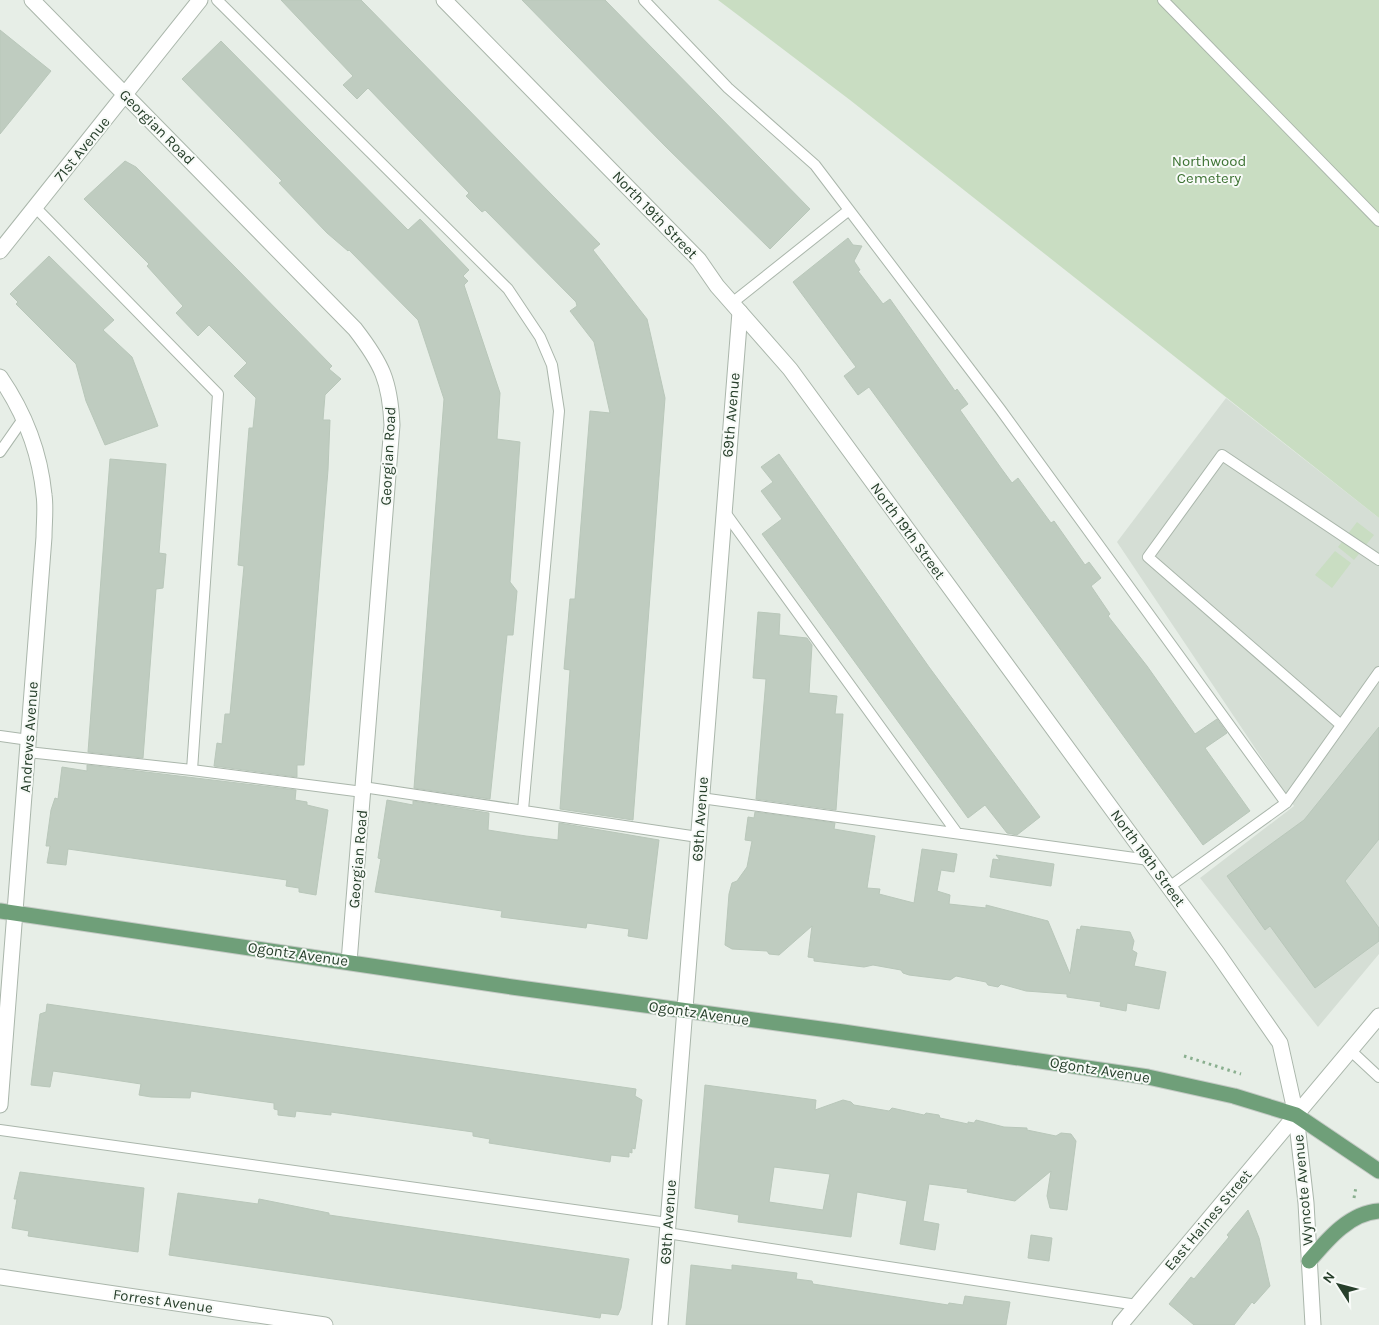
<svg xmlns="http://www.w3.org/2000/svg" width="1379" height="1325" viewBox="0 0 1379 1325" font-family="Karla,sans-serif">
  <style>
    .built { fill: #d5ded5 }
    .green { fill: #c9ddc2 }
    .building { fill: #bfccc0; stroke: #b9c7ba; fill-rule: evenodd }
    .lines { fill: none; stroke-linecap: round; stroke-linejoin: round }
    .service-casing { stroke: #aab6ab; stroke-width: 12 }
    .minor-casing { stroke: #aab6ab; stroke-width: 17 }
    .tertiary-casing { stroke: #aab6ab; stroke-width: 17 }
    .primary-casing { stroke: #c3c9c4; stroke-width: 17 }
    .path { stroke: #8aaf8f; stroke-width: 3; stroke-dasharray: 2.5 4; stroke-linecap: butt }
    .service { stroke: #fff; stroke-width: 10 }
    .minor { stroke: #fff; stroke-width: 15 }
    .tertiary { stroke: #fff; stroke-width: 15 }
    .primary { stroke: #6f9f79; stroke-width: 15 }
    .labels { text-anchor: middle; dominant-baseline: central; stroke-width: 4; stroke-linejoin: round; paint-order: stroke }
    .street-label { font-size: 15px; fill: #273f2b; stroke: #f7faf7 }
    .park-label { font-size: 15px; fill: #3e7334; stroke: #f7faf7 }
  </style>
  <rect width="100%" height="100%" fill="#e7eee7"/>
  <!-- built -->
  <path class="built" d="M 1226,398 L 1379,518 L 1379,954 L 1318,1027 L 1200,878 L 1294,806 L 1117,542 Z"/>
  <!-- green -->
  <path class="green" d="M 718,0 L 1379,0 L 1379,518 L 850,100 Z
    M 1357,522 L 1374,535 L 1354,560 L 1338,547 Z
    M 1335,551 L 1351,563 L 1332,588 L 1315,575 Z"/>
  <!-- building -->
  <path class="building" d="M 281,0 L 361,0 L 600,244 L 593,250 L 647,319 L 665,398 L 633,820 L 560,809 L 570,670 L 564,669 L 570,599 L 575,599 L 590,411 L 610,413 L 594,342 L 570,311 L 577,306 L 576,302 L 485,210 L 482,212 L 466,196 L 469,193 L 368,88 L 357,99 L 343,85 L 353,76 Z
    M 522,0 L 605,0 L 810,209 L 770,249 L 666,147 Z
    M 0,30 L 51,71 L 0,134 Z
    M 221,41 L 408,230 L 420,219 L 469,270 L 463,276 L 468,281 L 464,285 L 500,393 L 497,439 L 520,442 L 510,582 L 517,591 L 513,635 L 507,635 L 490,799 L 414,788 L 444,399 L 418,320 L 349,250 L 348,251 L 327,233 L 279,183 L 282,181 L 182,79 Z
    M 125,161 L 136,167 L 236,268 L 332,366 L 329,369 L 341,379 L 325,395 L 323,420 L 330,420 L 328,470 L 304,765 L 297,765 L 297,777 L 214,766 L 217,743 L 222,744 L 225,714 L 230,714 L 244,566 L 238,565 L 240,540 L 249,428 L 253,428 L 256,398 L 234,376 L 247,363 L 209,325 L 198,336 L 176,313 L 183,306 L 147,266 L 149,264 L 84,199 Z
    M 848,238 L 853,245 L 862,246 L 854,261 L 860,270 L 858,271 L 883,304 L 890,299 L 955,391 L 957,389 L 968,404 L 960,410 L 1001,468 L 1012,483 L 1018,478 L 1051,523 L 1054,521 L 1085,565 L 1089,562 L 1101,578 L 1091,586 L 1110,614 L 1108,616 L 1147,666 L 1195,734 L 1217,719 L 1227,733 L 1205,748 L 1250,811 L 1203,845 L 869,387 L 858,395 L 844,376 L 856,367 L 793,282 Z
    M 49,256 L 114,320 L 103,330 L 132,357 L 158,426 L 105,445 L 86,401 L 76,364 L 16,304 L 18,302 L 10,294 Z
    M 779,454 L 929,667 L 1040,817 L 1017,835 L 1007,833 L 985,805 L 968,818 L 762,534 L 782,519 L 761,491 L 773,482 L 761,467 Z
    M 110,459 L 166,464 L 159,553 L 166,554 L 163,588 L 156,589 L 143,758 L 88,752 Z
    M 758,612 L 780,614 L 779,635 L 807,638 L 812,645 L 809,693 L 837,696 L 835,714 L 843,714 L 836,810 L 756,799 L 766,679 L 753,678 Z
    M 1379,727 L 1379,839 L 1345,881 L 1379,928 L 1379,941 L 1315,988 L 1270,926 L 1265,930 L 1227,876 L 1304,820 Z
    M 87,765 L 296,790 L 295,800 L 307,802 L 307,805 L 328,810 L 316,895 L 299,892 L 299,888 L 286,886 L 287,880 L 68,849 L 66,865 L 47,863 L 50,846 L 46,846 L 51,810 L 55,798 L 58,799 L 62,767 L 87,771 Z
    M 387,800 L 413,805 L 413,801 L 489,813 L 488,830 L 526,836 L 558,840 L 559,823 L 659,840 L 647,939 L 628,936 L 629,929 L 587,923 L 586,928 L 501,917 L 502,911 L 375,892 L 381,859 L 378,858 Z
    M 755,812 L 835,823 L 834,829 L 875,836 L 867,888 L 880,889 L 879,894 L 914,903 L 922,849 L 957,854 L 954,872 L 941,870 L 937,891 L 950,895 L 949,904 L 986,908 L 986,905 L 1048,921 L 1070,974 L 1077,929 L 1080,930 L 1081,926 L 1130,932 L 1134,941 L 1132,950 L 1137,953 L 1134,966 L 1166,972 L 1159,1009 L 1127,1003 L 1126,1011 L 1100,1006 L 1101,1002 L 1067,997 L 1067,994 L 1026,991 L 1001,984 L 998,987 L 988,985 L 986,982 L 956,976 L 950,980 L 909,975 L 903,973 L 901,970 L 873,965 L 864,967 L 814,961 L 814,958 L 808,957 L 812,926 L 779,955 L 769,954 L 767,951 L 732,949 L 725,945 L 729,894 L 732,883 L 737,881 L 747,867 L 752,841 L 745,840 L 748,817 L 754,818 Z
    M 996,855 L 1054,864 L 1051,886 L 990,877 L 993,859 L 1000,860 Z
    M 47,1004 L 636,1089 L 635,1096 L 642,1100 L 635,1149 L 632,1148 L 632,1153 L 629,1152 L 629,1157 L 611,1155 L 610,1162 L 489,1143 L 490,1139 L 473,1136 L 473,1132 L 331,1112 L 331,1115 L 296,1111 L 295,1117 L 278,1115 L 278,1110 L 274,1109 L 274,1103 L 210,1094 L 191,1091 L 190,1098 L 151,1097 L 139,1095 L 141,1084 L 88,1076 L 53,1071 L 50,1087 L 31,1085 L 40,1014 L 46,1012 Z
    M 705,1085 L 816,1100 L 815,1110 L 843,1100 L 851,1102 L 854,1105 L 889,1111 L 892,1108 L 924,1115 L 926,1113 L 939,1115 L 940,1118 L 968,1124 L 968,1122 L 974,1123 L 976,1120 L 1004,1127 L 1027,1128 L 1027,1130 L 1056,1136 L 1061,1133 L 1071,1134 L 1076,1141 L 1067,1210 L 1050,1208 L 1047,1196 L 1051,1171 L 1015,1201 L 967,1192 L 968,1189 L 929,1184 L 923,1221 L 939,1224 L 935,1250 L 900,1244 L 907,1201 L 857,1192 L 851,1237 L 738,1222 L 739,1215 L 695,1208 ZM 774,1167 L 830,1174 L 823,1210 L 769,1202 Z
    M 20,1172 L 144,1188 L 138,1252 L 28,1236 L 29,1231 L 12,1228 L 17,1199 L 14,1199 Z
    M 178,1193 L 258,1204 L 259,1199 L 329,1213 L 329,1215 L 629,1259 L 621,1308 L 618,1315 L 601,1313 L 600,1318 L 169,1255 Z
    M 1248,1210 L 1259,1238 L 1270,1286 L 1254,1304 L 1252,1302 L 1234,1325 L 1194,1325 L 1169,1304 L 1191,1277 L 1194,1279 L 1229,1237 L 1227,1235 Z
    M 1031,1235 L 1052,1238 L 1049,1261 L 1028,1258 Z
    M 691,1265 L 732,1270 L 732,1265 L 797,1273 L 796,1279 L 812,1281 L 813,1284 L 948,1305 L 949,1303 L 963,1305 L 965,1296 L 1010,1302 L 1006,1325 L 686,1325 Z"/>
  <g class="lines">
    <defs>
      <path id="service" d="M 217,0 L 508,289 L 540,337 L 552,365 L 559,411 L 523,810
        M 644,0 L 728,88 L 815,165 L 1000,409 L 1286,803
        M 1163,0 L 1379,221
        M 732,303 L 849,210
        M 0,452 L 23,419
        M 724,511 L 957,833
        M 1341,725 L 1148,557 L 1222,455 L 1379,560
        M 0,736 L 29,740
        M 28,752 L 192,770 L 218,394 L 35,207
        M 192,770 L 363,792
        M 363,787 L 698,837
        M 701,798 L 1149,860
        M 1169,887 L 1286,803 L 1379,672
        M 1350,1050 L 1379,1077
        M 0,1130 L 668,1223
        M 667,1233 L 1137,1305"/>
      <path id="minor" d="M 32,0 L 355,329 C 382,364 390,381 392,425 L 349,962
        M 0,251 L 200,0
        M 0,377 C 24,412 40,453 44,495 C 46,508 44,523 44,537 L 0,1105
        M 0,1277 L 325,1325
        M 660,1325 L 740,312
        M 1120,1325 L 1379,1016"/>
      <path id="tertiary" d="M 444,0 L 699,260 L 717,286 L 790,369 L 1218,954 L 1280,1043 L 1296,1115 L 1306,1203 L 1313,1325"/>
      <path id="primary" d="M 0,911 L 512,987 L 843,1032 L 1148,1077 L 1234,1096 L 1296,1115 L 1379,1171
        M 1309,1261 C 1327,1240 1349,1213 1379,1211"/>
    </defs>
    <!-- service casing -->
    <use href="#service" class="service-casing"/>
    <!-- minor casing -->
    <use href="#minor" class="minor-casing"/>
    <!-- tertiary casing -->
    <use href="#tertiary" class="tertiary-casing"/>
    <!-- primary casing -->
    <use href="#primary" class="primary-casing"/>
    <!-- path -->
    <path class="path" d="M 1184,1056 L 1241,1074
      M 1354,1198 L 1356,1187"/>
    <!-- service -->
    <use href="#service" class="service"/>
    <!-- minor -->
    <use href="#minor" class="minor"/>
    <!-- tertiary -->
    <use href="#tertiary" class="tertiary"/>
    <!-- primary -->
    <use href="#primary" class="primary"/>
  </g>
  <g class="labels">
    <!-- street labels -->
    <g class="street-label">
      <text transform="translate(157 127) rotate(45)">Georgian Road</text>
      <text transform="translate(82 149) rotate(-51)">71st Avenue</text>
      <text transform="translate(655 215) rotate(46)">North 19th Street</text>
      <text transform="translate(731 415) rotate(-85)">69th Avenue</text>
      <text transform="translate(388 456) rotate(-87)">Georgian Road</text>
      <text transform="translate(908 531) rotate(54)">North 19th Street</text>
      <text transform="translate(29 737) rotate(-86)">Andrews Avenue</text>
      <text transform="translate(700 819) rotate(-86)">69th Avenue</text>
      <text transform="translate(1148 858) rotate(54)">North 19th Street</text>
      <text transform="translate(358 859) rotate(-85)">Georgian Road</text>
      <text transform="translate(298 954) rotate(8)">Ogontz Avenue</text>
      <text transform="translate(699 1013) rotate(8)">Ogontz Avenue</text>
      <text transform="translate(1100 1070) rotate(9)">Ogontz Avenue</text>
      <text transform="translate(1303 1190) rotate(-95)">Wyncote Avenue</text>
      <text transform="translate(1208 1220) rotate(-50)">East Haines Street</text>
      <text transform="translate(668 1222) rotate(-86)">69th Avenue</text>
      <text transform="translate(163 1301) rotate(8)">Forrest Avenue</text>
    </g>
    <!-- park labels -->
    <g class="park-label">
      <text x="1209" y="161">Northwood<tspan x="1209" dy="17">Cemetery</tspan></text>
    </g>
  </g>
  <!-- north arrow -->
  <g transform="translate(1339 1285) rotate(306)" stroke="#f7faf7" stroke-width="4" paint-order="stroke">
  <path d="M0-4L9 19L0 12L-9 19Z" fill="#273f2b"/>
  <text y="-8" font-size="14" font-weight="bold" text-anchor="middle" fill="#273f2b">N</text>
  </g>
</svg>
